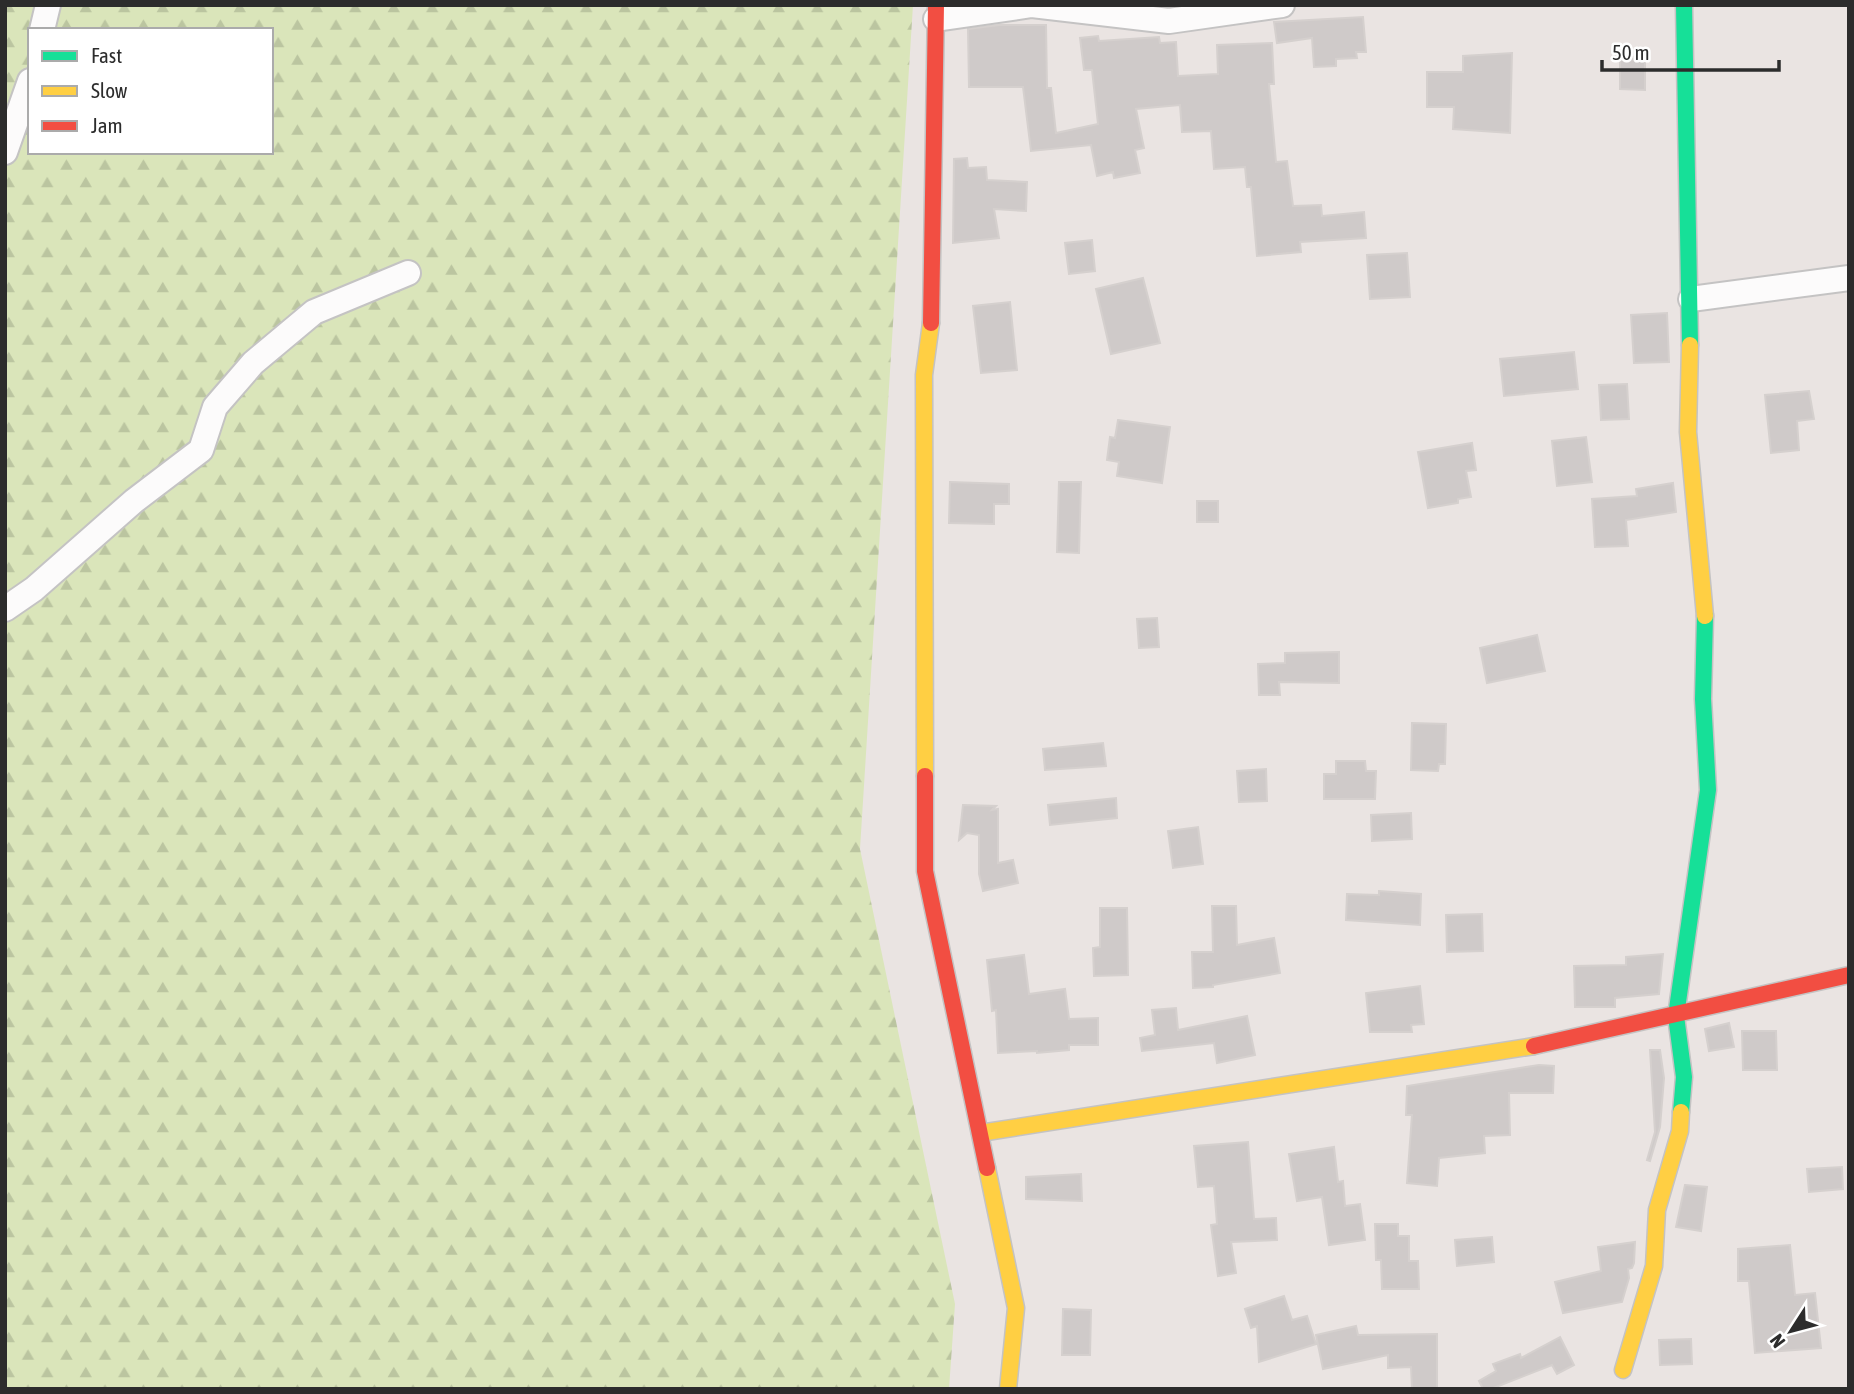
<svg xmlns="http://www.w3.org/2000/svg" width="1854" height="1394" viewBox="0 0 1854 1394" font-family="'Asap Condensed',sans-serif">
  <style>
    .forest { fill: url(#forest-firs); fill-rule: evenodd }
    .building { fill: #cfcac9; stroke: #d5d0ce; stroke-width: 2 }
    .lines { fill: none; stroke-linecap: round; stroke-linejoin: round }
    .street-casing { stroke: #c4c3c3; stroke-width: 28 }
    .fast-casing { stroke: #c4c3c3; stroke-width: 19 }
    .slow-casing { stroke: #c4c3c3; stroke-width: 19 }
    .jam-casing { stroke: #c4c3c3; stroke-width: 19 }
    .street { stroke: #fcfbfb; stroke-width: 24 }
    .fast { stroke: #16e098; stroke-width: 16 }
    .slow { stroke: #ffcf43; stroke-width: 16 }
    .jam { stroke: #f24e42; stroke-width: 16 }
  </style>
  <defs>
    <pattern id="forest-firs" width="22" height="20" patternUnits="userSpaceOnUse" patternTransform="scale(1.75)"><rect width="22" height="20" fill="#dae5ba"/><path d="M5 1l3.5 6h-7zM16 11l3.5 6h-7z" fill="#bbc5a0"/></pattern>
  </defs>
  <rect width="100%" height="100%" fill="#eae4e2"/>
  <!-- forest -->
  <path class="forest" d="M 5,5 L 913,5 L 860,849 L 955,1304 L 949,1389 L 5,1389 ZM 30,30 L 271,30 L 271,152 L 30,152 Z"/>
  <!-- building -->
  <path class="building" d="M 1363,17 L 1366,52 L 1356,52 L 1357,58 L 1336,59 L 1336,66 L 1314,67 L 1312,38 L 1277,43 L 1274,22 Z
    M 999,25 L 1046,25 L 1047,88 L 1051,88 L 1056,133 L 1098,124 L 1092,70 L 1084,70 L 1080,38 L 1098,36 L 1099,41 L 1159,37 L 1160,43 L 1176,42 L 1178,76 L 1218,74 L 1217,45 L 1272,43 L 1274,84 L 1269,84 L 1276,162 L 1287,161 L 1293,206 L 1321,205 L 1322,216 L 1364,212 L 1366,238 L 1300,242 L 1301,252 L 1257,256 L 1251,187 L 1247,187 L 1245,167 L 1214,169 L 1211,131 L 1182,132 L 1180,105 L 1136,109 L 1144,148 L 1135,150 L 1140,173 L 1114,178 L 1113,172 L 1097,176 L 1091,145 L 1031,151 L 1023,87 L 969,87 L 968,29 Z
    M 1512,53 L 1510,133 L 1453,129 L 1454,107 L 1427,107 L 1427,72 L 1463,72 L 1463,56 Z
    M 1620,57 L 1645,57 L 1645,90 L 1620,89 Z
    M 967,158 L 968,168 L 986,167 L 987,180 L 1027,182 L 1026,211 L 994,209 L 999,238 L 953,243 L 954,159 Z
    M 1092,240 L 1095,271 L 1069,274 L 1065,243 Z
    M 1407,253 L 1410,297 L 1370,299 L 1367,255 Z
    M 1143,278 L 1160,343 L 1111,354 L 1096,289 Z
    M 1010,302 L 1017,370 L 981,373 L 973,306 Z
    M 1667,313 L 1669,362 L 1634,363 L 1631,315 Z
    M 1574,352 L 1578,389 L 1504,396 L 1500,359 Z
    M 1627,384 L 1629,419 L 1601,420 L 1599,385 Z
    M 1809,391 L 1814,419 L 1797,421 L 1799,450 L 1771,453 L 1765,395 Z
    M 1118,420 L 1170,427 L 1162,483 L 1117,476 L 1119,462 L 1107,460 L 1110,437 L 1115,438 Z
    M 1586,437 L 1592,482 L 1557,486 L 1552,441 Z
    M 1472,443 L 1476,470 L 1466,471 L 1471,497 L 1458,499 L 1458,503 L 1428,508 L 1418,452 Z
    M 950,482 L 1009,484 L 1009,504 L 994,504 L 994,524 L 949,523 Z
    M 1059,482 L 1081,482 L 1079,553 L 1057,552 Z
    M 1673,483 L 1676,512 L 1626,520 L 1628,546 L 1595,547 L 1592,499 L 1637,496 L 1636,489 Z
    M 1197,501 L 1218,501 L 1218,522 L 1197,522 Z
    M 1157,618 L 1159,647 L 1139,648 L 1137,619 Z
    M 1537,635 L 1545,671 L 1487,683 L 1480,648 Z
    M 1339,652 L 1339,683 L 1279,682 L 1280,695 L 1259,695 L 1258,664 L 1285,663 L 1285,653 Z
    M 1412,723 L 1446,724 L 1445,764 L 1439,764 L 1438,771 L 1411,770 Z
    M 1103,743 L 1106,766 L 1045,770 L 1043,749 Z
    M 1336,761 L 1365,761 L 1366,771 L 1376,771 L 1375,799 L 1324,799 L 1324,774 L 1336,774 Z
    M 1266,769 L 1267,801 L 1239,802 L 1237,771 Z
    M 1116,798 L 1117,818 L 1050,825 L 1048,805 Z
    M 963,805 L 996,806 L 992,810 L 998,809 L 998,863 L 1013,860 L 1018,883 L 983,891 L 979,874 L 979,835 L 967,833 L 959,840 Z
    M 1411,813 L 1412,839 L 1372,841 L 1371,815 Z
    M 1198,827 L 1203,864 L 1173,868 L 1168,831 Z
    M 1379,891 L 1421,894 L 1420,925 L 1346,920 L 1347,894 L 1379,895 Z
    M 1212,906 L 1236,906 L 1237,945 L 1274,938 L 1280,973 L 1213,985 L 1213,987 L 1193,988 L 1192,952 L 1213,952 Z
    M 1100,908 L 1127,908 L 1128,975 L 1094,976 L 1093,948 L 1100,947 Z
    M 1482,914 L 1483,951 L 1447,952 L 1446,915 Z
    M 1663,954 L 1659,994 L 1615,998 L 1615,1007 L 1575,1007 L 1574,966 L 1626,965 L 1626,957 Z
    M 1024,955 L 1029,994 L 1065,989 L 1069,1019 L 1098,1018 L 1098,1045 L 1069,1045 L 1069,1050 L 1037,1053 L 1037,1051 L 998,1053 L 996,1010 L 992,1011 L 987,960 Z
    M 1420,986 L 1424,1024 L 1411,1025 L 1412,1032 L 1370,1032 L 1366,993 Z
    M 1176,1008 L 1178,1030 L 1247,1016 L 1255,1055 L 1217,1063 L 1214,1043 L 1142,1051 L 1140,1038 L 1155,1035 L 1152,1010 Z
    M 1729,1023 L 1734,1047 L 1709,1051 L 1705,1029 Z
    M 1742,1031 L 1776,1031 L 1777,1070 L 1743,1070 Z
    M 1650,1050 L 1660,1050 L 1664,1078 L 1660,1127 L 1650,1161 L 1647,1160 L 1655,1132 Z
    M 1539,1065 L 1554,1066 L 1553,1093 L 1509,1093 L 1510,1135 L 1484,1136 L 1485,1153 L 1439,1158 L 1437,1186 L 1407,1183 L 1412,1115 L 1406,1115 L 1407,1086 Z
    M 1248,1142 L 1254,1219 L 1276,1218 L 1277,1240 L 1231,1242 L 1236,1273 L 1218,1276 L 1211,1225 L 1217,1224 L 1214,1186 L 1198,1187 L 1194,1146 Z
    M 1334,1147 L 1338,1182 L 1343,1181 L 1345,1206 L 1360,1204 L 1365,1240 L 1329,1245 L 1322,1197 L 1297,1201 L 1289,1154 Z
    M 1842,1167 L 1843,1189 L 1809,1192 L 1807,1169 Z
    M 1081,1174 L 1082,1201 L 1026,1199 L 1026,1177 Z
    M 1685,1185 L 1707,1187 L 1701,1231 L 1676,1227 Z
    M 1375,1224 L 1398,1224 L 1398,1236 L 1409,1236 L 1409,1261 L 1418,1261 L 1419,1289 L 1382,1289 L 1381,1260 L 1376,1260 Z
    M 1492,1237 L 1494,1262 L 1457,1266 L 1455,1240 Z
    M 1635,1242 L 1634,1263 L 1632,1268 L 1628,1269 L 1629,1278 L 1622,1302 L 1563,1313 L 1555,1282 L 1601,1271 L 1598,1247 Z
    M 1790,1245 L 1795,1295 L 1815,1293 L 1821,1348 L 1755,1353 L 1749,1281 L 1738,1281 L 1738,1249 Z
    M 1284,1296 L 1292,1320 L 1307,1316 L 1316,1344 L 1259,1362 L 1257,1326 L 1251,1328 L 1245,1309 Z
    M 1063,1309 L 1091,1310 L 1090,1355 L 1062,1355 Z
    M 1356,1326 L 1358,1335 L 1437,1334 L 1437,1389 L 1412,1389 L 1411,1367 L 1388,1368 L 1388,1355 L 1323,1369 L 1316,1335 Z
    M 1560,1337 L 1574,1365 L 1557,1374 L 1552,1365 L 1491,1389 L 1483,1389 L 1479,1381 L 1496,1371 L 1493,1364 L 1520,1354 L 1521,1358 Z
    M 1691,1339 L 1692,1364 L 1660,1365 L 1659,1340 Z"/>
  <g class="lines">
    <defs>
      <path id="street" d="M 936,19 L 1032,5 L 1169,21 L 1282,5
        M 42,30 L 48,5
        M 5,152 L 30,81
        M 1691,299 L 1849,278
        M 5,609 L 34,589 L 134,501 L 201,450 L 215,407 L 253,363 L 314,312 L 408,273"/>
      <path id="fast" d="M 1684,5 L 1690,345
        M 1681,1112 L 1684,1077 L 1676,1016 L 1708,790 L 1703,699 L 1705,616"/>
      <path id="slow" d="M 1690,345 L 1688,432 L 1705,616
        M 925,776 L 924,375 L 931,323
        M 980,1133 L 1534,1046
        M 987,1168 L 1016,1308 L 1008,1389
        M 1623,1370 L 1654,1266 L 1657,1210 L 1680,1131 L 1681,1112"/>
      <path id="jam" d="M 931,323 L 936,5
        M 925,776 L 925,871 L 987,1168
        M 1534,1046 L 1849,975"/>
    </defs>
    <!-- street casing -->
    <use href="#street" class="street-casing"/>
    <!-- fast casing -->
    <use href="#fast" class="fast-casing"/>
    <!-- slow casing -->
    <use href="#slow" class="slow-casing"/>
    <!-- jam casing -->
    <use href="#jam" class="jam-casing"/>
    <!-- street -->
    <use href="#street" class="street"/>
    <!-- fast -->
    <use href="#fast" class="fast"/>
    <!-- slow -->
    <use href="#slow" class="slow"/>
    <!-- jam -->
    <use href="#jam" class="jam"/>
  </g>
  <!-- border -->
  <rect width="1854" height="1394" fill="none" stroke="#2c2c2c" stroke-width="14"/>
  <!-- legend -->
  <rect x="28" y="28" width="245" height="126" fill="#ffffff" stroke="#ababab" stroke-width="2"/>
  <rect x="42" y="51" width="35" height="10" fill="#16e098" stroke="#ababab" stroke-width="2"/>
  <text x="91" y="63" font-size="21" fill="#2c2c2c">Fast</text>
  <rect x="42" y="86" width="35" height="10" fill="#ffcf43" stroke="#ababab" stroke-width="2"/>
  <text x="91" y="98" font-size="21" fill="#2c2c2c">Slow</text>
  <rect x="42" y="121" width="35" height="10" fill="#f24e42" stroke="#ababab" stroke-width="2"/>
  <text x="91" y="133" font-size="21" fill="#2c2c2c">Jam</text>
  <!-- north arrow -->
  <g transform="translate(1791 1331) rotate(234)" stroke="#ffffff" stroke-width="5" paint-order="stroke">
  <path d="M0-5L12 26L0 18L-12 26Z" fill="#2c2c2c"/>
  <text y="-10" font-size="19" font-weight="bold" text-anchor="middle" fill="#2c2c2c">N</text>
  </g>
  <!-- scale -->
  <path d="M1602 60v10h177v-10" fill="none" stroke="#2c2c2c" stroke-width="3.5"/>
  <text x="1612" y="60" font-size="21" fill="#2c2c2c" stroke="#ffffff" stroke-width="5" paint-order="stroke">50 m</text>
</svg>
